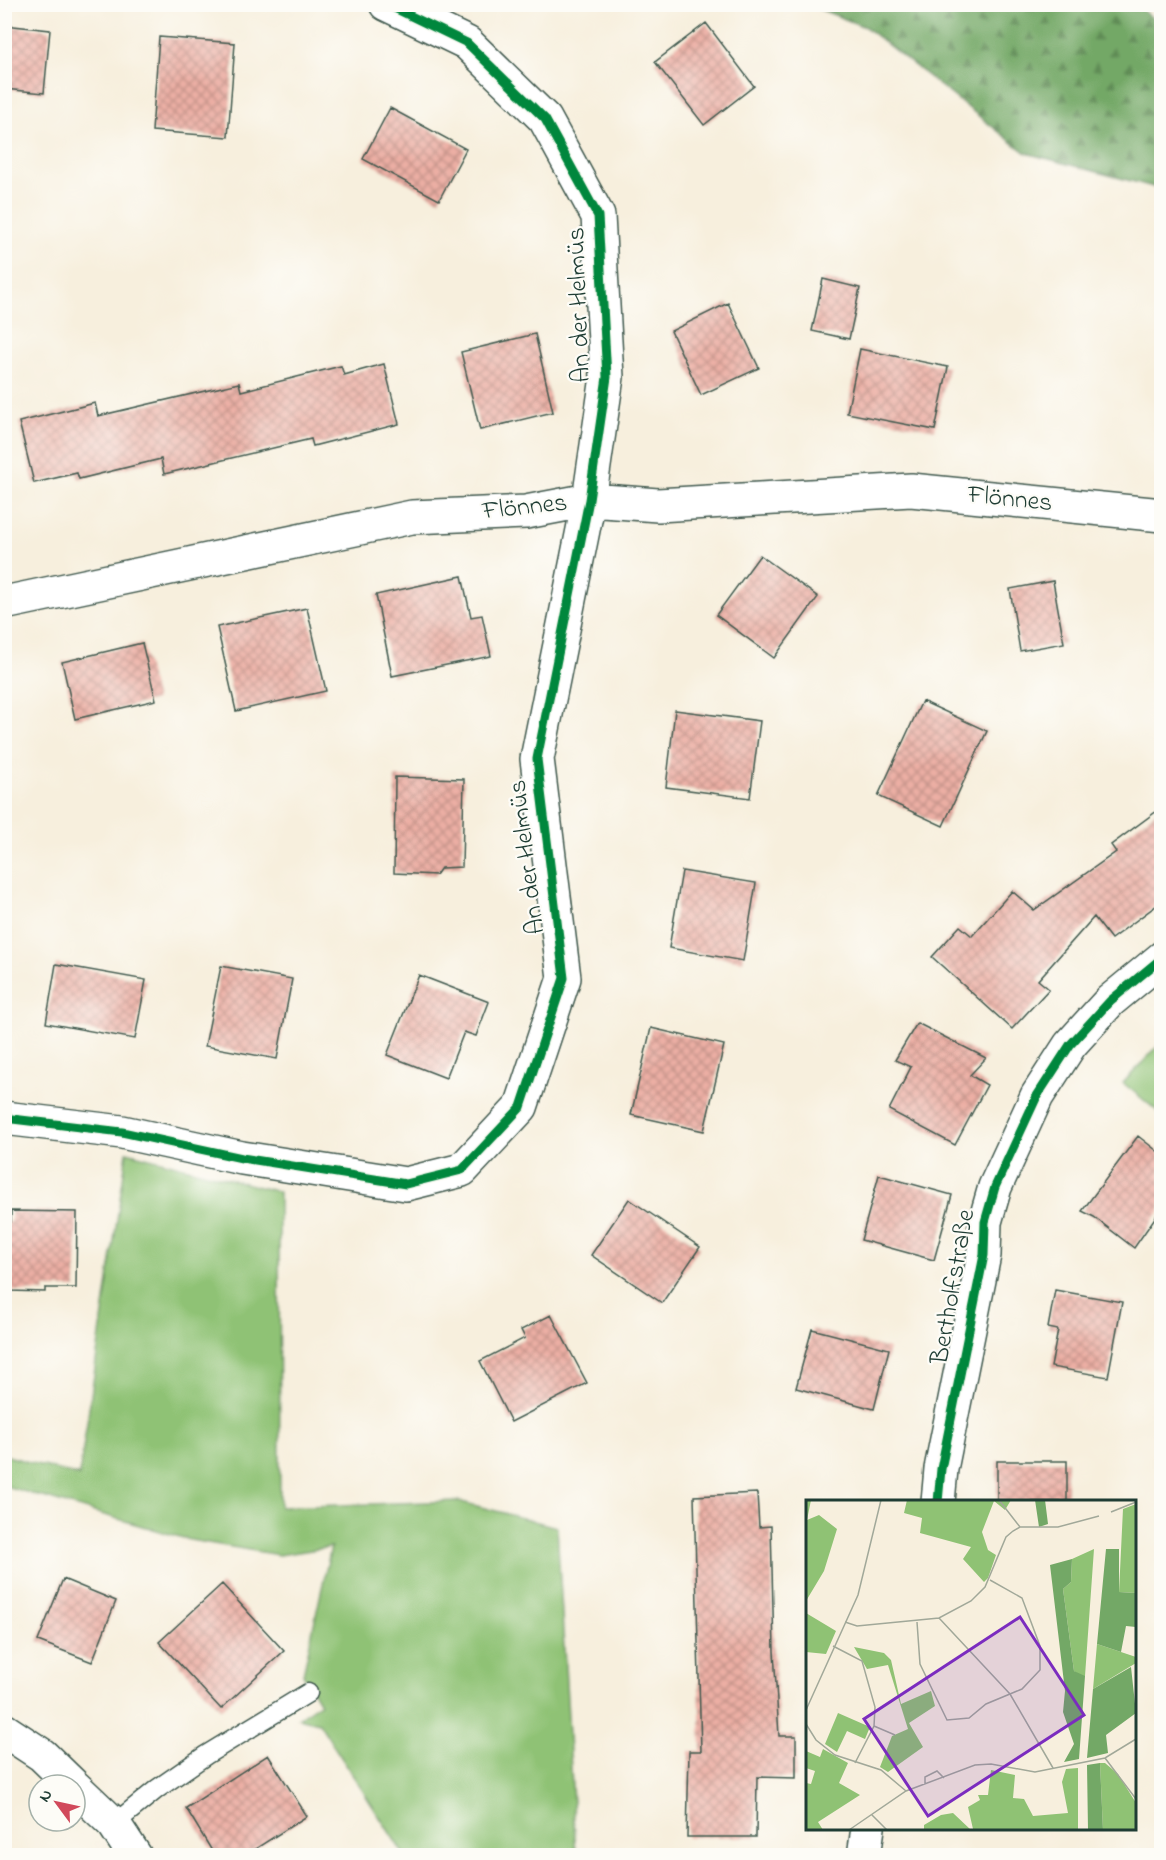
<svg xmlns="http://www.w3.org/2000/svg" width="1166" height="1860" viewBox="0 0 1166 1860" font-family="'Indie Flower',sans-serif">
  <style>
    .grass { fill: #8fc274; stroke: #578054; stroke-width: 1.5 }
    .forest { fill: url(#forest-firs); stroke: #49724d; stroke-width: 1.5 }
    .building { fill: url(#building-cross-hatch) }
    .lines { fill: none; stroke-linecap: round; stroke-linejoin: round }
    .service-casing { stroke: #3f584d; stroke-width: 21 }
    .minor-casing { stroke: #3f584d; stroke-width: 36 }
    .service { stroke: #fff; stroke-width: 18 }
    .minor { stroke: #fff; stroke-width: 33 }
    .cycleway-casing { stroke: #fdfcf7; stroke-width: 13 }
    .cycleway { stroke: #00873e; stroke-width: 9 }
    .labels { text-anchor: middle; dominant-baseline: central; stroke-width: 4.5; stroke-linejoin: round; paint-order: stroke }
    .street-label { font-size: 26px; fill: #1f3d34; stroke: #fdfcf7 }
    .inset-road { fill: none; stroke: #a1a899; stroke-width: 1.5 }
    .view { fill: #7b2cbf; fill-opacity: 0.15; stroke: #7b2cbf; stroke-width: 3 }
    .inset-edge { fill: none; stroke: #1f3d34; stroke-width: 3 }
  </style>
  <defs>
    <pattern id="forest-firs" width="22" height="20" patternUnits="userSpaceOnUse" patternTransform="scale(1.5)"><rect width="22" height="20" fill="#73a866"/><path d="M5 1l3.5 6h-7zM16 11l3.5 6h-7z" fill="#5e8a55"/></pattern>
    <pattern id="building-cross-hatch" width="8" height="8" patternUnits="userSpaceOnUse" patternTransform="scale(1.5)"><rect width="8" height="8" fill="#ecafa4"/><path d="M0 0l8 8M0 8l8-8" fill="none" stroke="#bf9086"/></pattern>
  </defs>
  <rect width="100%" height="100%" fill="#fdfcf7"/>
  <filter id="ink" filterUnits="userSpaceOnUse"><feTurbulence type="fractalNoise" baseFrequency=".0167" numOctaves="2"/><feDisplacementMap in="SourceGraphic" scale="12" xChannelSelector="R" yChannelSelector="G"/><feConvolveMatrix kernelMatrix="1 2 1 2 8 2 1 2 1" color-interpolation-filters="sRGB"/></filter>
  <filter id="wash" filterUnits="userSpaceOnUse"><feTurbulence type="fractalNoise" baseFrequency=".008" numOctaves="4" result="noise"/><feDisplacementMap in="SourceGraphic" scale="24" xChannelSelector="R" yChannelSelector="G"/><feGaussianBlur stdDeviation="1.35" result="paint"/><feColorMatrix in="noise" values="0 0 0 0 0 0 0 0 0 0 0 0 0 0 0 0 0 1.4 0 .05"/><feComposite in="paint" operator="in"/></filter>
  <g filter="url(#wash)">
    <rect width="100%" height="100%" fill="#f7efdd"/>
    <!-- grass -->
    <path class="grass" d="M 1161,1043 L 1161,1114 L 1123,1083 Z
      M 127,1152 L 279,1192 L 280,1507 L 458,1501 L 557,1527 L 576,1855 L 404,1855 L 319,1723 L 298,1718 L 320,1703 L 303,1674 L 331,1547 L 279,1555 L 190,1540 L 5,1486 L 4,1455 L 79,1476 Z"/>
    <!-- forest -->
    <path class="forest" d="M 809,5 L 1136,5 L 1161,25 L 1161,189 L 1026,153 L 865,27 Z"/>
    <g id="blocks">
      <!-- building -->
      <path class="building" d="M 706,23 L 754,86 L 704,125 L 655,62 Z
        M 4,25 L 50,30 L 44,93 L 4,89 Z
        M 159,37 L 235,43 L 228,137 L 152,131 Z
        M 390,108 L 466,149 L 439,200 L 363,159 Z
        M 823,279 L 860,288 L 849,339 L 812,331 Z
        M 728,303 L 759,368 L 701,395 L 671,331 Z
        M 535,334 L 553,412 L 480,430 L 461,352 Z
        M 860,349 L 948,367 L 935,430 L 847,413 Z
        M 384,364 L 399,424 L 313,446 L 311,439 L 164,474 L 161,459 L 79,479 L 77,473 L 34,483 L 19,422 L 95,403 L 98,416 L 239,383 L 241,391 L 341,366 L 344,375 Z
        M 760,555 L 818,597 L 774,658 L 716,615 Z
        M 462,576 L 471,617 L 482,615 L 491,656 L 392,676 L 376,595 Z
        M 1053,581 L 1064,643 L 1020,651 L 1010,589 Z
        M 307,608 L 326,691 L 236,711 L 217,627 Z
        M 142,643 L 156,700 L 75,719 L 62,662 Z
        M 922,701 L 987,731 L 943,826 L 878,796 Z
        M 675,710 L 760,721 L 750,798 L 666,787 Z
        M 395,777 L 464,779 L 462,867 L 441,868 L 436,875 L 394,873 Z
        M 1161,808 L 1161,902 L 1111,939 L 1094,917 L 1038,980 L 1049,989 L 1012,1029 L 932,957 L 960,926 L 972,936 L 1012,891 L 1034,910 L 1116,852 L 1111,845 Z
        M 682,871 L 756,883 L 743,961 L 669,948 Z
        M 56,964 L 146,980 L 135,1039 L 46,1023 Z
        M 221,966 L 292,979 L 277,1059 L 205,1046 Z
        M 419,975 L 489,1002 L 476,1036 L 464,1032 L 446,1078 L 387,1055 Z
        M 917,1023 L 986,1058 L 970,1075 L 987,1085 L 955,1145 L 889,1110 L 911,1067 L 895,1060 Z
        M 651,1028 L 724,1045 L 704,1131 L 631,1115 Z
        M 1138,1136 L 1161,1154 L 1161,1209 L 1134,1248 L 1094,1217 L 1082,1211 Z
        M 879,1175 L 952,1195 L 934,1260 L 861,1240 Z
        M 629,1199 L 700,1247 L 662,1303 L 591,1255 Z
        M 11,1211 L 77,1212 L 76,1288 L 45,1288 L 45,1292 L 10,1291 L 10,1279 L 4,1279 L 4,1222 L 11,1222 Z
        M 1055,1290 L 1122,1302 L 1108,1377 L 1051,1367 L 1058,1330 L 1048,1328 Z
        M 551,1315 L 587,1383 L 511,1422 L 480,1361 L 525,1338 L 521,1330 Z
        M 812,1329 L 889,1349 L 874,1409 L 796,1388 Z
        M 997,1461 L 1067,1461 L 1067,1502 L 997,1502 Z
        M 757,1493 L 759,1527 L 771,1526 L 774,1651 L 779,1736 L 796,1736 L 796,1778 L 757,1777 L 756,1837 L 687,1837 L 689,1751 L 701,1751 L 694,1496 Z
        M 63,1579 L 116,1601 L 92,1662 L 38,1641 Z
        M 222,1584 L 284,1651 L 221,1709 L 159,1642 Z
        M 268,1755 L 307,1816 L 244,1856 L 215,1856 L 186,1808 Z"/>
    </g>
  </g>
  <g filter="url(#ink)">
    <use href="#blocks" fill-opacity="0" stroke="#3f584d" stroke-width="1.5"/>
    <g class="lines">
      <defs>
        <path id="service" d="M 114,1824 L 157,1789 L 206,1755 L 308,1693"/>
        <path id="minor" d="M 4,603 L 412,517 L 526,512 L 589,500 L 658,505 L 911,490 L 1162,515
          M 4,1118 L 122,1132 L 242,1158 L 406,1184 L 462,1170 L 521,1107 L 564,978 L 537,759 L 589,500 L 607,377 L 598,216 L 545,119 L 467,43 L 386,4
          M 938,1502 L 941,1469 L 984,1255 L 985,1222 L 995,1187 L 1037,1096 L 1070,1045 L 1110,1001 L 1162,958
          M 4,1730 L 42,1755 L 73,1785
          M 75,1787 L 114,1824 L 135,1856
          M 864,1856 L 868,1828"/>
      </defs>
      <!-- service casing -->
      <use href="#service" class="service-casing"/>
      <!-- minor casing -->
      <use href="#minor" class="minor-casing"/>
      <!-- service -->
      <use href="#service" class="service"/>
      <!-- minor -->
      <use href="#minor" class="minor"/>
      <defs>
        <path id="cycleway" d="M 4,1118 L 122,1132 L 242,1158 L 406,1184 L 462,1170 L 521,1107 L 564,978 L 537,759 L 589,500 L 607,377 L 598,216 L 545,119 L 467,43 L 386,4
          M 938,1502 L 941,1469 L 984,1255 L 985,1222 L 995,1187 L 1037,1096 L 1070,1045 L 1110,1001 L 1162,958"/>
      </defs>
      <!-- cycleway casing -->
      <use href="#cycleway" class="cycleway-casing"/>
      <!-- cycleway -->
      <use href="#cycleway" class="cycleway"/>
    </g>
  </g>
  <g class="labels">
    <!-- street labels -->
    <g class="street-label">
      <text transform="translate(580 305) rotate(-92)">An der Helmüs</text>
      <text transform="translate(1010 500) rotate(6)">Flönnes</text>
      <text transform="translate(525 508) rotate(-6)">Flönnes</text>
      <text transform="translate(528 857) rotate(-97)">An der Helmüs</text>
      <text transform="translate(954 1287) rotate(-80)">Bertholfstraße</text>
    </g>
  </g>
  <!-- overview -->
  <g transform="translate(806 1500)">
    <rect width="330" height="330" fill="#f7efdd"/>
    <path d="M 0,0 L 5,0 L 1,20 L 13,15 L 31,29 L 18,71 L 0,101 ZM 101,0 L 205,0 L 199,10 L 188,1 L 176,32 L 182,50 L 190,55 L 182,78 L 178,82 L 157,59 L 165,47 L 114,33 L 116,18 L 98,13 ZM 330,4 L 330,93 L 313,92 L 317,9 ZM 288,49 L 279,176 L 276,177 L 268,171 L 257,89 L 265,82 L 266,59 ZM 0,113 L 30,131 L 20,154 L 0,152 ZM 291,144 L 330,157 L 330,163 L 287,189 ZM 48,147 L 78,153 L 85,160 L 95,204 L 125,191 L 129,206 L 103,223 L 117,247 L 82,272 L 74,267 L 86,236 L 102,229 L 82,165 L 61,169 ZM 32,213 L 64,227 L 59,239 L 41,231 L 31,252 L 19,244 ZM 17,249 L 42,263 L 33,283 L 54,295 L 12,322 L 17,330 L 0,330 L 0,283 L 5,284 L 9,271 L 0,268 L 0,251 L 14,257 ZM 294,263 L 299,263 L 312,274 L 330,303 L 330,330 L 297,330 ZM 272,268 L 272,330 L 167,329 L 162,307 L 174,300 L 172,295 L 182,295 L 185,270 L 209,275 L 207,298 L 218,299 L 227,316 L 262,313 L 256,282 L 260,269 ZM 147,313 L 165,330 L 118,330 L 118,325 L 135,315 Z" fill="#8fc274"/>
    <path d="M 229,0 L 239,0 L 242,24 L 233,27 ZM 300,49 L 313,49 L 313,92 L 330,93 L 330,127 L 320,126 L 315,152 L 291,144 ZM 266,59 L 265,82 L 257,89 L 268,171 L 279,176 L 273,259 L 258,262 L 268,244 L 257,212 L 259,191 L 244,65 ZM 325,167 L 330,213 L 300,235 L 302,253 L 281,258 L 287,189 ZM 294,263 L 297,330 L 282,330 L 281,265 Z" fill="#73a866"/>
    <path class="inset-road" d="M 193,0 L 214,27M 305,12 L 330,2M 133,118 L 204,194 L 247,268M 39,122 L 51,126 L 133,118 L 165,101 L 179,87 L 200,37 L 207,31 L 214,27 L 252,27 L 293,16M 111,122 L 114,164 L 141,220 L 163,218 L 180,204 L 216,189 L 234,170 L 234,146 L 216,98 L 184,80M 27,146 L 56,161 L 69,207 L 68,226 L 49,263M 0,210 L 52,95 L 75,0M 0,224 L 10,240 L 29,255 L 75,270 L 100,291M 68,226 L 89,235M 299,258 L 330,299M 119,285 L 119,277 L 131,271 L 138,278M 66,315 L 81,330M 43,330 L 100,291 L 169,265 L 185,264 L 229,272 L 299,258 L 330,239"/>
    <path class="view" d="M 214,117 L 278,215 L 122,316 L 58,219 Z"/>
    <rect width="330" height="330" class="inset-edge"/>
  </g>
  <!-- margin -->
  <rect width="1166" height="1860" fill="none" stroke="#fdfcf7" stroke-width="24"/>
  <!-- north arrow -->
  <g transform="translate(57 1803) rotate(303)"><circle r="28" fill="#fdfcf7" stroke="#a4b0a9" stroke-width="1.5"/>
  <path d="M0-4.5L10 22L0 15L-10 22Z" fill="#d1495b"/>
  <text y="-9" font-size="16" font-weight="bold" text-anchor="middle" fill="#1f3d34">N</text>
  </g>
</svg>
